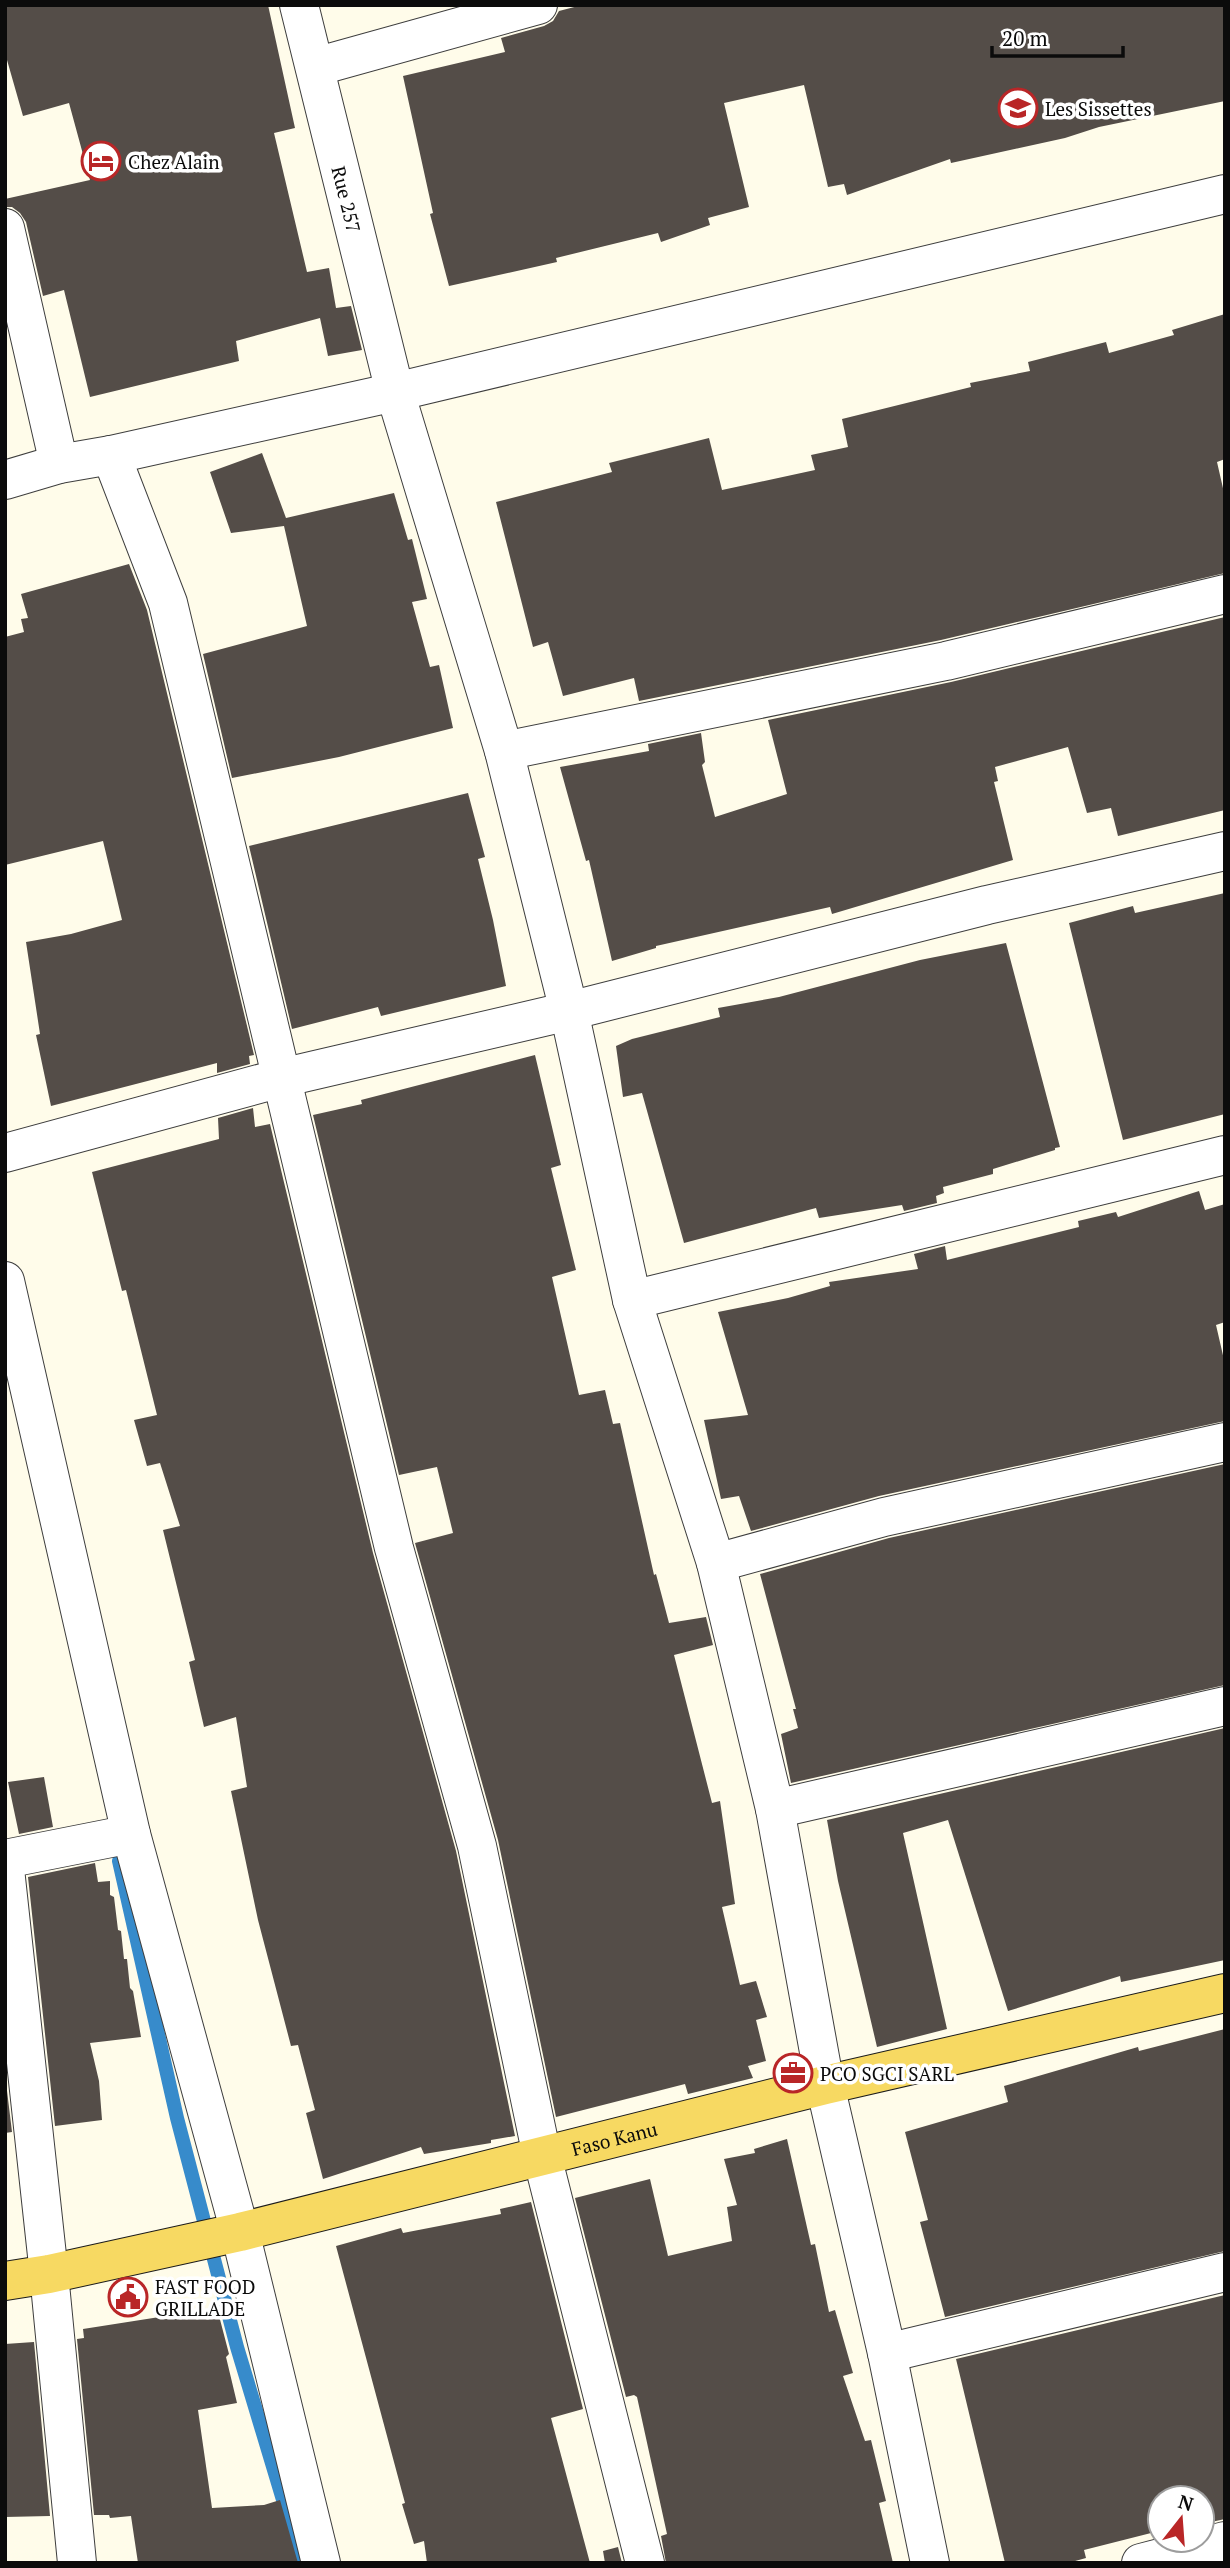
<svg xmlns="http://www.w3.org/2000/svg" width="1230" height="2568" viewBox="0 0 1230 2568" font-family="'PT Serif',serif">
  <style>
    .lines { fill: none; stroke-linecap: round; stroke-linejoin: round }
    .stream { stroke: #378bcb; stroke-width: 14 }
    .building { fill: #544d48 }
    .minor-casing { stroke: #3e3e3e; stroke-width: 40 }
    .major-casing { stroke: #1c1c1c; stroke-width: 40 }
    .minor { stroke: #fff; stroke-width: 38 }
    .major { stroke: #f7d962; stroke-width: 38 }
    .labels { text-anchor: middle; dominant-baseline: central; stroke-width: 7; stroke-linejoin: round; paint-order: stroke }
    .poi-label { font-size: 19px; fill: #0b0b0b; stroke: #fff; text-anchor: start }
    .street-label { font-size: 19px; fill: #0b0b0b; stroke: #fff }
  </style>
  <rect width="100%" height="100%" fill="#fffcea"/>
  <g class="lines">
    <!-- stream -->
    <path class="stream" d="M 119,1861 L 177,2118 L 237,2347 L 302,2563"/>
  </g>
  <!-- building -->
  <path class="building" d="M 5,5 L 268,5 L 295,128 L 274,133 L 307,272 L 329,268 L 336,308 L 351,306 L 362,350 L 328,356 L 320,318 L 236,341 L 239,361 L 90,397 L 64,290 L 43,296 L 26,222 L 20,213 L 12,207 L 5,207 L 5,199 L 90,180 L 69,103 L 23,116 L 5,53 Z
    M 582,5 L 1225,5 L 1225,101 L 1099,127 L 1065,138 L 951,163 L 950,159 L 847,195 L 844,184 L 828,187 L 804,85 L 724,103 L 749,207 L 708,218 L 710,225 L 661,242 L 658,233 L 556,258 L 557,262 L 449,286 L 430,214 L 433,213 L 403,76 L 505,52 L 501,38 L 544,26 L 553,21 L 559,11 Z
    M 1225,314 L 1225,459 L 1217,462 L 1225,497 L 1225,573 L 941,640 L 639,701 L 634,678 L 563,696 L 548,642 L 533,647 L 496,502 L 612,472 L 609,463 L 709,438 L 722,490 L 815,470 L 811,455 L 848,447 L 842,419 L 971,387 L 970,383 L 1030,371 L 1028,362 L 1106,342 L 1109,353 L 1174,335 L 1172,330 Z
    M 262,453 L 286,518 L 394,493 L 408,540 L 412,539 L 427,599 L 412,602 L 430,667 L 439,665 L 453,728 L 339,757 L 232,778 L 203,654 L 307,626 L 284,526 L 231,533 L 210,472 Z
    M 129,564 L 147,610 L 254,1055 L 249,1056 L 250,1064 L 217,1073 L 217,1063 L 51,1106 L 36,1035 L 40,1034 L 26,942 L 71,934 L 122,920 L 103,841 L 5,865 L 5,637 L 24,632 L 21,619 L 28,618 L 21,594 Z
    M 1225,617 L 1225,810 L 1118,836 L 1111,808 L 1087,813 L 1068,747 L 995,767 L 998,781 L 994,782 L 1013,860 L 832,914 L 830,907 L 656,946 L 656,948 L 612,961 L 589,860 L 586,861 L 560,767 L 649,751 L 648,744 L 701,733 L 705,762 L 702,765 L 715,817 L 787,794 L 768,720 L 951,682 Z
    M 468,793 L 485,857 L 478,859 L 493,920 L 506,986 L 381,1016 L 378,1007 L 292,1029 L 249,846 Z
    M 1225,893 L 1225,1114 L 1123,1140 L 1069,923 L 1133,906 L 1135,913 Z
    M 1006,943 L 1060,1147 L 1055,1148 L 1055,1150 L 993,1169 L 993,1174 L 943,1187 L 944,1193 L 936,1196 L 937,1203 L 904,1211 L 902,1205 L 819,1218 L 816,1208 L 684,1243 L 642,1093 L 623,1097 L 616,1046 L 632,1039 L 720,1017 L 718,1008 L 779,997 L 920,960 Z
    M 535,1055 L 561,1165 L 551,1168 L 576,1270 L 552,1277 L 579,1395 L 605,1390 L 613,1424 L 620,1423 L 654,1575 L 656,1574 L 669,1623 L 706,1617 L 713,1645 L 674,1655 L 712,1803 L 720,1801 L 735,1904 L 722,1907 L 740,1985 L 756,1981 L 767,2017 L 756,2020 L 766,2061 L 748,2066 L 753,2078 L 688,2094 L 685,2084 L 556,2117 L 498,1840 L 415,1543 L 453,1533 L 437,1467 L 399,1475 L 313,1115 L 362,1104 L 361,1100 Z
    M 253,1108 L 255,1127 L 270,1124 L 373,1553 L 456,1851 L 515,2136 L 491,2140 L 491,2143 L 424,2154 L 421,2147 L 323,2179 L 306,2113 L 315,2110 L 298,2045 L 291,2046 L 258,1920 L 231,1791 L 247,1787 L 236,1717 L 204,1727 L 189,1662 L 195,1660 L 163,1530 L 180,1526 L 160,1463 L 147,1466 L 134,1420 L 157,1415 L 126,1290 L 122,1291 L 92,1172 L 219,1139 L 218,1118 Z
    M 1199,1191 L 1205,1210 L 1225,1204 L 1225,1322 L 1216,1325 L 1225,1364 L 1225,1421 L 879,1496 L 751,1531 L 739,1496 L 721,1499 L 704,1420 L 748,1415 L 718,1312 L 788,1298 L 830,1286 L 829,1282 L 918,1269 L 914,1254 L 945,1246 L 947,1260 L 1079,1227 L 1078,1221 L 1116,1212 L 1118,1217 Z
    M 1225,1464 L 1225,1685 L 791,1783 L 781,1734 L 798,1728 L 793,1709 L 796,1709 L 760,1574 L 889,1538 Z
    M 1225,1728 L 1225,1960 L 1121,1982 L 1120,1976 L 1008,2011 L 948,1820 L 903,1833 L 947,2029 L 877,2047 L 838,1881 L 827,1820 Z
    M 44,1777 L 53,1827 L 19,1834 L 8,1782 Z
    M 95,1863 L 98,1882 L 110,1881 L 110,1895 L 114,1897 L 118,1930 L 121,1931 L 124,1959 L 127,1959 L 130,1988 L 133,1991 L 141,2037 L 90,2043 L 99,2081 L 102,2120 L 55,2126 L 28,1877 Z
    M 1225,2029 L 1225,2251 L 945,2317 L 920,2222 L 928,2220 L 905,2132 L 1008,2102 L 1004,2086 L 1138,2047 L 1139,2051 Z
    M 5,2074 L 12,2132 L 5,2133 Z
    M 787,2139 L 811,2245 L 815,2244 L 829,2312 L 835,2310 L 853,2373 L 843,2376 L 865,2441 L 871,2440 L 886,2501 L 879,2503 L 893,2563 L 666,2563 L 661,2536 L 667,2534 L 637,2397 L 634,2395 L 626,2397 L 575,2198 L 650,2179 L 668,2256 L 732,2241 L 727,2207 L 737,2205 L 724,2159 L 755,2153 L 754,2149 Z
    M 531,2202 L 583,2409 L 551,2418 L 590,2563 L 427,2563 L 424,2541 L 414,2544 L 402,2504 L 405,2503 L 336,2246 L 401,2228 L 403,2233 L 501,2214 L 500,2209 Z
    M 1225,2295 L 1225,2519 L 1202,2524 L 1202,2498 L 1160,2498 L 1160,2535 L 1156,2537 L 1155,2532 L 1084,2550 L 1086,2558 L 1068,2563 L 1005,2563 L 956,2359 Z
    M 217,2308 L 229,2354 L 226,2357 L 237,2403 L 198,2410 L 212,2508 L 264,2505 L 280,2500 L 298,2563 L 138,2563 L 131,2516 L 110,2518 L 109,2515 L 94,2515 L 77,2339 L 84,2338 L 83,2329 Z
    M 34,2342 L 50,2516 L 5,2517 L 5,2344 Z
    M 618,2547 L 622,2563 L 605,2563 L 603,2551 Z"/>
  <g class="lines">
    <defs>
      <g id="minor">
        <path id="s1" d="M 299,5 L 395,392 L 504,751 L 569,1011 L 632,1300 L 716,1563 L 775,1809 L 825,2085 L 887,2353 L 930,2563"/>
        <path d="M 315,67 L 538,5"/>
        <path d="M 5,228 L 59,464"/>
        <path d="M 111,455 L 168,603 L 394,1548 L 477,1846 L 542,2156 L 645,2563"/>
        <path d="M 5,480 L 59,464 L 111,455 L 395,392 L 1225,194"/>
        <path d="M 504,751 L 946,661 L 1225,594"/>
        <path d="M 5,1153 L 281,1078 L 569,1011 L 987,905 L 1225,851"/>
        <path d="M 5,1281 L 131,1834 L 240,2232 L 321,2563"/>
        <path d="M 632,1300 L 1225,1155"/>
        <path d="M 716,1563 L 884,1517 L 1225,1442"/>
        <path d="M 775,1809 L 1225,1706"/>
        <path d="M 5,1859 L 131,1834"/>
        <path d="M 5,1869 L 49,2274 L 77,2563"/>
        <path d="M 887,2353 L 1225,2272"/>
        <path d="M 1141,2563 L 1225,2541"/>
      </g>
      <g id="major">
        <path id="s2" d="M 5,2281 L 49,2274 L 240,2232 L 825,2085 L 1225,1993"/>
      </g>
    </defs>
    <!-- minor casing -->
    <use href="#minor" class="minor-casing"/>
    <!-- major casing -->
    <use href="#major" class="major-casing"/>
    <!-- minor -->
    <use href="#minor" class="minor"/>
    <!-- major -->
    <use href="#major" class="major"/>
  </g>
  <!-- icons -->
  <defs>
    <symbol id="school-ring" viewBox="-11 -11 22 22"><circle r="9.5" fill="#fff" stroke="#b92627" stroke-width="1.5"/><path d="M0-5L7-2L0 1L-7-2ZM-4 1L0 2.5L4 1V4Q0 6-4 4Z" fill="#b92627"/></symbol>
    <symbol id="hotel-ring" viewBox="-11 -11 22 22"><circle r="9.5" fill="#fff" stroke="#b92627" stroke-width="1.5"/><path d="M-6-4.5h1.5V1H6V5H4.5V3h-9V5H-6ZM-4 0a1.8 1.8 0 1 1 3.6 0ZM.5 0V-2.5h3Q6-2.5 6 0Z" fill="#b92627"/></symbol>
    <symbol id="office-ring" viewBox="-11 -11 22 22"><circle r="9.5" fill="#fff" stroke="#b92627" stroke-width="1.5"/><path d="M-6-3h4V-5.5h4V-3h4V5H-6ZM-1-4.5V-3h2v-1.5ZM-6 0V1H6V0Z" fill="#b92627"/></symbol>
    <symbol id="civic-ring" viewBox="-11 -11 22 22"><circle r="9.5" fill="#fff" stroke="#b92627" stroke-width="1.5"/><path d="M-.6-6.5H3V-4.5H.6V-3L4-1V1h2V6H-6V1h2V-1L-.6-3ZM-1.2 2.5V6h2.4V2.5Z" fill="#b92627"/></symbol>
  </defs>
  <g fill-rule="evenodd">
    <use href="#school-ring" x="996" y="86" width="44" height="44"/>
    <use href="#hotel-ring" x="79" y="139" width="44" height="44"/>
    <use href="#office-ring" x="771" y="2051" width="44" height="44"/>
    <use href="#civic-ring" x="106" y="2275" width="44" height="44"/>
  </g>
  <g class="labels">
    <!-- poi labels -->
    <g class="poi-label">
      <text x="1045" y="108">Les Sissettes</text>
      <text x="128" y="161">Chez Alain</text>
      <text x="820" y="2073">PCO SGCI SARL</text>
      <text x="155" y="2286">FAST FOOD<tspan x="155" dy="22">GRILLADE</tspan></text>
    </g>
    <!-- street labels -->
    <g class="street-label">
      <text stroke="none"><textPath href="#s1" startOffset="200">Rue 257</textPath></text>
      <text stroke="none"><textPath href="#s2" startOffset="626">Faso Kanu</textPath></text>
    </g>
  </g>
  <!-- border -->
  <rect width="1230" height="2568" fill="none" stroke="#0b0b0b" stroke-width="14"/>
  <!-- north arrow -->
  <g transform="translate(1181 2519) rotate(17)"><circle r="33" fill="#ffffff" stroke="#9d9d9d" stroke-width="2"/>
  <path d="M0-5L12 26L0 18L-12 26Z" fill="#b92627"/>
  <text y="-10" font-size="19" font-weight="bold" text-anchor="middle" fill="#0b0b0b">N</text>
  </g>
  <!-- scale -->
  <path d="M992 46v10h131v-10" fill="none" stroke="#0b0b0b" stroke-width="3.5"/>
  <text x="1002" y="46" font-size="21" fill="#0b0b0b" stroke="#ffffff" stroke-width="5" paint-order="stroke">20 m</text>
</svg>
